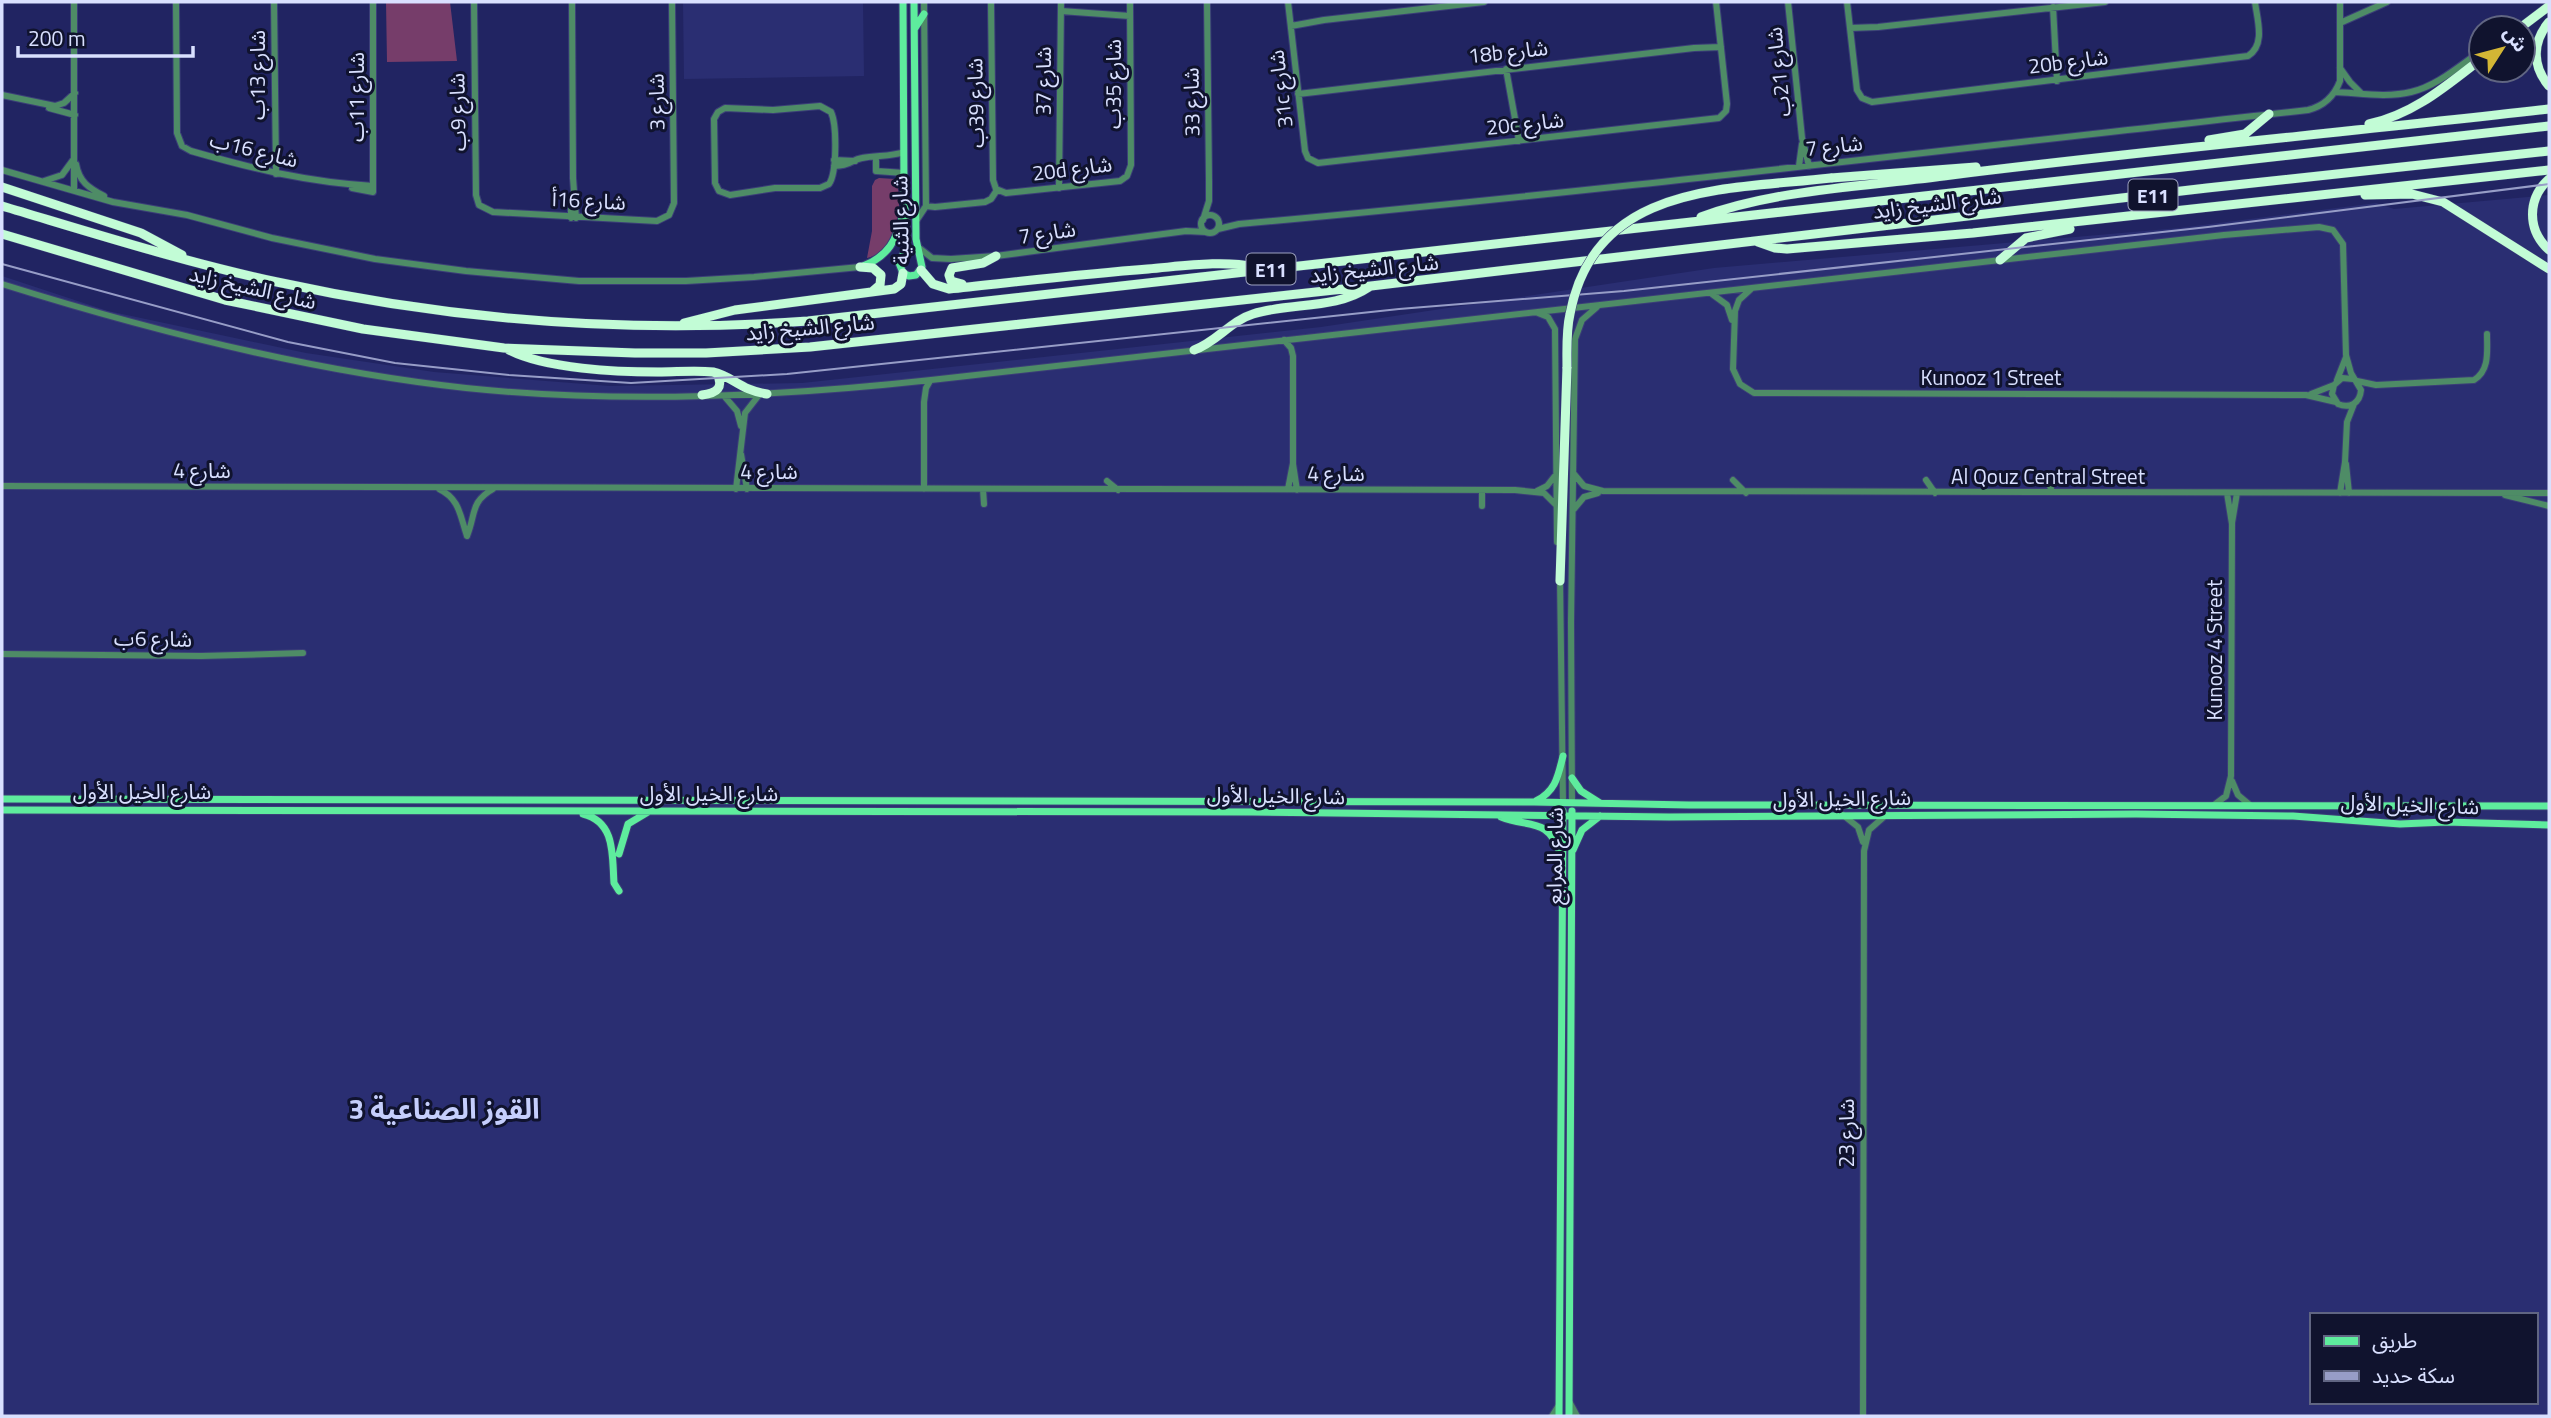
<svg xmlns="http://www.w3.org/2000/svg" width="2551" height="1418" viewBox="0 0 2551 1418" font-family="'Titillium Web','Noto Sans Arabic',sans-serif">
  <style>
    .built { fill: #2a2e72; fill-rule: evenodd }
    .green { fill: #763d6a }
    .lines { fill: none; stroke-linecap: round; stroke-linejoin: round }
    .minor-casing { stroke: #3b3e78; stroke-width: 8 }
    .major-casing { stroke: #3b3e78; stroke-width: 9 }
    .highway-casing { stroke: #3b3e78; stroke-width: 10 }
    .minor { stroke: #4e8c66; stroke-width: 6 }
    .major { stroke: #5eec9d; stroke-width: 7 }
    .highway { stroke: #c2fcd6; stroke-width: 9 }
    .rail { stroke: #979dc7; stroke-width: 2 }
    .highway-bridge-casing { stroke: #3b3e78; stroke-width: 10; stroke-linecap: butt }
    .highway-bridge { stroke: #c2fcd6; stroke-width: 9 }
    .labels { text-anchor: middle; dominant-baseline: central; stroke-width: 6; stroke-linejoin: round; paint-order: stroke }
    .shield { fill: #10132e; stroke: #9da2c0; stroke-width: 2 }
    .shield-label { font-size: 19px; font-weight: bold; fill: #d9e0ff }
    .street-label { font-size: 21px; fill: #d9e0ff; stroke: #10132e }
    .district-label { font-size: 28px; font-weight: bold; fill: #c5cefc; stroke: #10132e }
  </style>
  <rect width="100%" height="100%" fill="#212462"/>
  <!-- built -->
  <path class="built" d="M 683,2 L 863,2 L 864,76 L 684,79 Z
    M 2549,195 L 2549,1416 L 2,1416 L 2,276 L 108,311 L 306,353 L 434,372 L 610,386 L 802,383 L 1321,327 L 1714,268 L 2179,228 L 2376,203 L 2394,209 ZM 2311,1315 L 2535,1315 L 2535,1402 L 2311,1402 Z"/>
  <!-- green -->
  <path class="green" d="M 386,2 L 450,2 L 457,61 L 387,62 Z
    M 879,178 L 895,179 L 897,181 C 902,208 900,251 867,258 L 872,231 L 872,186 L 875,180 Z"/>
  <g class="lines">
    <defs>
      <path id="minor" d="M 74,2 L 74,190
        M 176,2 L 177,133 L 182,146 L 191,151 C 254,169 307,182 373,186
        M 274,2 L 276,174
        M 474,2 L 476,195 L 479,205 L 493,212 L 657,221 L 669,215 L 674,203 L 672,2
        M 572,2 L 573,178 L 576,218
        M 991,2 L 993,180 L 996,189 L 1006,193 L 1120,181 L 1127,176 L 1131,165 L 1130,2
        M 1288,2 L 1305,151 L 1308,158 L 1318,163 L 1719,118 L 1726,111 L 1727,104 L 1716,2
        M 1788,2 L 1802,138 L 1809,166
        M 1847,2 L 1857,90 L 1862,98 L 1872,102 L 2248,56 C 2266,45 2257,19 2255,2
        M 2053,7 L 2057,81
        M 1061,11 L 1130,16
        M 2340,23 L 2387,2
        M 1291,26 L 1324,20 L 1484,2
        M 1850,28 L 1878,27 L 2105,2
        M 2340,68 L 2350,82 L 2361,93
        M 1506,69 L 1519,141
        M 2335,92 C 2359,93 2387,98 2411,92 C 2437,86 2459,66 2481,51
        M 1298,94 L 1694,48 L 1721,47
        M 2,95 L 55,106 L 64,103 L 75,93
        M 820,106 L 831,112 C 837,125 837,173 829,184 L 820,188 L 775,188 L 730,195 L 719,191 L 715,183 L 714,119 L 718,112 L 725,108 L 773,110 Z
        M 49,108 L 75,115
        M 876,157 L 876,171 L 904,173
        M 834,160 L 855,161
        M 76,164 C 79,182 89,188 104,196
        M 834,166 C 852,166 850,160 862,158 C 877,155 890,157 904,152
        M 1799,166 L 1802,144
        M 2,170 L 113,202 L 187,215 L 272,238 L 375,259 L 466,271 L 579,281 L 686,281 L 754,277 L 860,267
        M 44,181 L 62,175 L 73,160
        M 352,188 L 373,192 L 373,2
        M 1059,188 L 1061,2
        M 926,206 L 935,207 L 985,202 L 991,199 L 997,190
        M1201 224a9 9 0 1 1 18 0a9 9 0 1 1-18 0Z
        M 571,218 L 571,198
        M 1203,220 L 1209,201 L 1209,181 L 1207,2
        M 916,221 L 926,206 L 924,2
        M 1218,229 L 1239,224 C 1596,192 1952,149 2308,110 C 2324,106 2334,97 2340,81 L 2340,2
        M 918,247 L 932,258 L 951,259 L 996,256 L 1186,231 L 1206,232
        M 2,284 C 152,331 309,371 466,388 C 620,404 777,397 931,380 L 2224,235 L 2319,227 L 2333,230 L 2343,244 L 2346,355 L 2351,373 L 2361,390 C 2360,403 2350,409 2338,404 L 2332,394 L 2334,385 L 2342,378 L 2353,379
        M 1751,289 L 1739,300 L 1735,311 L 1733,369 L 1740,384 L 1754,393 L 2306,395 L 2336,402
        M 1712,294 L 1727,305 L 1732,320
        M 1538,313 L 1548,317 L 1555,329 L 1557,542
        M 1284,340 L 1291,348 L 1293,356 L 1293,463 L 1288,489
        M 2337,380 L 2346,357
        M 2357,381 L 2376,385 L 2474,380 C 2490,370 2487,351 2487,334
        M 2311,394 L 2334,385
        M 725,397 L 737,411 L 741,426
        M 741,454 L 747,489
        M 1293,464 L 1297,490
        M 2346,464 L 2349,493
        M 1574,474 L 1584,486 L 1603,491 L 2549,493
        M 1733,480 L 1746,493
        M 1926,480 L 1935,493
        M 1107,481 L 1118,490
        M 2,486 L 1515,490 L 1544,493 L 1556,505
        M 439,489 C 460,499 460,516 467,536
        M 736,489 L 745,413 L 759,395
        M 924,489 L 924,402 L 926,388 L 930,381
        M 983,489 L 984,504
        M 1537,491 L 1547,486 L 1554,477
        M 2052,492 L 2050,486 L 2054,480
        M 2340,493 L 2345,462 L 2347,422 L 2354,404
        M 2505,495 L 2549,506
        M 1482,506 L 1482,490
        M 1574,509 L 1584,497 L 1598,493
        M 2232,523 L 2237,493
        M 467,536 C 476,514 470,502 493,489
        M 1560,577 L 1563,803
        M 2,654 L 201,656 L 303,653
        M 2232,781 L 2238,795 L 2250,805
        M 1572,803 L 1571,622 L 1575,339 L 1582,320 L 1597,307
        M 2214,805 L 2226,796 L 2231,776 L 2232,524 L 2227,493
        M 1843,815 L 1858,827 L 1863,842
        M 1570,1403 L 1577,1416
        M 1552,1416 L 1559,1405
        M 1863,1416 L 1864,851 L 1869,830 L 1886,815"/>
      <path id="major" d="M 903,2 L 904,193 L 907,238 L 907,246 L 899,263 L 903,273 L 909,276 L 916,275 L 922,267 L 916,239 L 914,2
        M 915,28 L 924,14
        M 863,266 C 889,256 896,240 903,215
        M 1572,778 L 1581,791 L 1600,803
        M 2,799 L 1534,802 L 1689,805 L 2549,806
        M 1536,801 C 1556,791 1558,776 1563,756
        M 2,810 L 1252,812 L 1669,817 L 2136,814 L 2293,816 L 2400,824 L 2446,822 L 2549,825
        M 583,814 C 616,822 612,856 614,883 L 619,891
        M 1501,817 C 1529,828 1548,817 1560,853
        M 1573,850 L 1582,830 L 1600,816
        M 619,854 L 628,824 L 648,812
        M 1559,1416 L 1563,811
        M 1569,1416 L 1572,811"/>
      <path id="highway" d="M 2549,22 C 2532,42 2532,66 2549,86
        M 2520,28 L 2549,6
        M 2369,124 C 2414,114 2446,86 2481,59
        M 2209,140 L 2245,134 L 2269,114
        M 1831,178 L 1976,167
        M 2549,179 C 2527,199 2527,230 2549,250
        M 2,187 L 141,233 L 182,255
        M 2365,195 L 2412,194 L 2443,202 L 2549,269
        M 2,206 C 93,233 184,262 277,282 C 450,320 631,334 808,321 L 2549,126
        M 1701,217 C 1776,189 1872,186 1951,175 C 2150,150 2350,132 2549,109
        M 2,234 L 225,300 L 363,329 L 504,348 L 635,353 L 706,353 L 810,347 L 1371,286 L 2207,188 L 2549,151
        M 1758,242 L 1775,248 L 1787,249 L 1973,233 L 2549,170
        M 2000,260 L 2026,238 L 2070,229
        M 860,267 L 873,268 L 881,275 L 880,285 L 873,291
        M 921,270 L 933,284 L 949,289 C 1015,282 1082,274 1148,269 C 1184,266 1221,260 1256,267
        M 962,284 L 951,281 L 949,275 L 952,268 L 983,263 L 996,256
        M 684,323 L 735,310 L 894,289 L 901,284 L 903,273
        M 509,350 C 546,369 617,372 658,372 C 677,372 695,370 713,372 C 734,377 740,390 767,394
        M 1194,350 C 1217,342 1230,321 1253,314 C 1291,302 1335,310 1369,287
        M 702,395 C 717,393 724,388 717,373
        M 1560,581 L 1567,367"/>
    </defs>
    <!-- minor casing -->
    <use href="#minor" class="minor-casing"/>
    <!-- major casing -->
    <use href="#major" class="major-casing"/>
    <!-- highway casing -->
    <use href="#highway" class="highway-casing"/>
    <!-- minor -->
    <use href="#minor" class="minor"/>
    <!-- major -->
    <use href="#major" class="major"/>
    <!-- highway -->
    <use href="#highway" class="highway"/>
    <!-- rail -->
    <path class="rail" d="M 2,264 L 288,342 L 395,363 L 509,375 L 631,383 L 787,374 L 1399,309 L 1624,291 L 2208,227 L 2549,184"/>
    <defs>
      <path id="highway-bridge" d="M 1567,367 C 1567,349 1566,331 1570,314 C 1595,182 1728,190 1831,178"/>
    </defs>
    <!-- highway-bridge casing -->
    <use href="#highway-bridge" class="highway-bridge-casing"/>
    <!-- highway-bridge -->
    <use href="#highway-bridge" class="highway-bridge"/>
  </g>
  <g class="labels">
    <!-- shield labels -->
    <g class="shield">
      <rect x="2128.5" y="179.5" width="49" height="31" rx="5"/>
      <rect x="1246.5" y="253.5" width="49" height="31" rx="5"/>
    </g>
    <g class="shield-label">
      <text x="2153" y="195">E11</text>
      <text x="1271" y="269">E11</text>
    </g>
    <!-- street labels -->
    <g class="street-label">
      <text transform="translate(1508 51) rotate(-6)">18b شارع</text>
      <text transform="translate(2068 61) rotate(-7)">20b شارع</text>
      <text transform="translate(1778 72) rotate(-96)">شارع 21ب</text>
      <text transform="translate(257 75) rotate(-90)">شارع 13ب</text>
      <text transform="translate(1043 81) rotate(-90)">شارع 37</text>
      <text transform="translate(1113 84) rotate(-90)">شارع 35ب</text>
      <text transform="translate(1280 89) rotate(-97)">31c شارع</text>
      <text transform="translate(356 97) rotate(-90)">شارع 11ب</text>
      <text transform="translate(656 102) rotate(-91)">شارع 3</text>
      <text transform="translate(1191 102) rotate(-91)">شارع 33</text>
      <text transform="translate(975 103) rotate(-91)">شارع 39ب</text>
      <text transform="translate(457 112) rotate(-91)">شارع 9ب</text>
      <text transform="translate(1525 123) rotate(-6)">20c شارع</text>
      <text transform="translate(1834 145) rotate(-6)">شارع 7</text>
      <text transform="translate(254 149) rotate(14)">شارع 16ب</text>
      <text transform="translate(1072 168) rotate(-7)">20d شارع</text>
      <text transform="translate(589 200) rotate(3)">شارع 16أ</text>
      <text transform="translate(1937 203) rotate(-7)">شارع الشيخ زايد</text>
      <text transform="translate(900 220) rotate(-91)">شارع الثنية</text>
      <text transform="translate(1047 232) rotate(-8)">شارع 7</text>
      <text transform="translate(1374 268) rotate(-6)">شارع الشيخ زايد</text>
      <text transform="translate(253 287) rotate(13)">شارع الشيخ زايد</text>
      <text transform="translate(810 327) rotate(-5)">شارع الشيخ زايد</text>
      <text x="1991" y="377">Kunooz 1 Street</text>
      <text x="202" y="470">شارع 4</text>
      <text x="769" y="471">شارع 4</text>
      <text x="1336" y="473">شارع 4</text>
      <text x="2048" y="476">Al Qouz Central Street</text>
      <text transform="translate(153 638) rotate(1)">شارع 6ب</text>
      <text transform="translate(2214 650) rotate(-90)">Kunooz 4 Street</text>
      <text x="142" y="791">شارع الخيل الأول</text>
      <text x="709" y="793">شارع الخيل الأول</text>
      <text transform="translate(1276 795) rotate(1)">شارع الخيل الأول</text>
      <text transform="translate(1842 798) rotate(-1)">شارع الخيل الأول</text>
      <text transform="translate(2410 804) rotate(2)">شارع الخيل الأول</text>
      <text transform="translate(1554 856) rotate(-89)">شارع المرابع</text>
      <text transform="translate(1846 1133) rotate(-90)">شارع 23</text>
    </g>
    <!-- district labels -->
    <g class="district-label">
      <text x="444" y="1108">القوز الصناعية 3</text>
    </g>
  </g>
  <!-- border -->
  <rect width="2551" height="1418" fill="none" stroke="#d9e0ff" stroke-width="7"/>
  <!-- legend -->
  <rect x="2310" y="1313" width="228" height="91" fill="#10132e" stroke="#606582" stroke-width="2"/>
  <rect x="2324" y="1336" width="35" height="10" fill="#5eec9d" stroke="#606582" stroke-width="2"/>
  <text x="2372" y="1348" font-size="21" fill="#d9e0ff">طريق</text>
  <rect x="2324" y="1371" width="35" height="10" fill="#979dc7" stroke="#606582" stroke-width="2"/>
  <text x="2372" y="1383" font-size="21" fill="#d9e0ff">سكة حديد</text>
  <!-- north arrow -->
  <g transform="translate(2502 49) rotate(54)"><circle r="33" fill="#10132e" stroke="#606582" stroke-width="2"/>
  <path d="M0-5L12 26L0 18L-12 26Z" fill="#d3b635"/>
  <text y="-10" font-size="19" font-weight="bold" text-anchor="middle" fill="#d9e0ff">ش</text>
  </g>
  <!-- scale -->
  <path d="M18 46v10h175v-10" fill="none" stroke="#d9e0ff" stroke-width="3.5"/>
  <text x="28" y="46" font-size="21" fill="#d9e0ff" stroke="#10132e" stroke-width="5" paint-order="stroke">200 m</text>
</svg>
